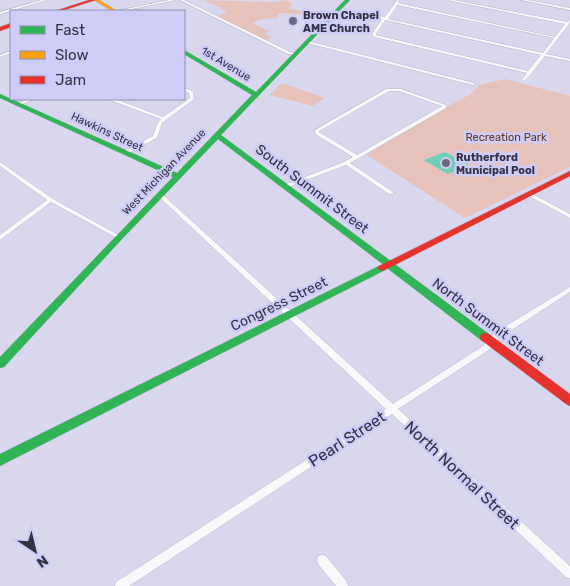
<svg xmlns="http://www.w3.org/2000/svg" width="570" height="586" viewBox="0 0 570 586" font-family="Rubik,sans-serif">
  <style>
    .green { fill: #e6c2ba }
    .water { fill: #6eceb6 }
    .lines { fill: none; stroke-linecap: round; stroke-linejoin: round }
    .street-casing { stroke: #b7b6ca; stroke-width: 1 }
    .fast-casing { stroke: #b7b6ca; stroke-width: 1 }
    .slow-casing { stroke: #b7b6ca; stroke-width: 1 }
    .jam-casing { stroke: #b7b6ca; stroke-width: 1 }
    .street { fill: #f9f9fc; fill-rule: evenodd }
    .fast { fill: #30b455; fill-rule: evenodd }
    .slow { fill: #ff9f0a; fill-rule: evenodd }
    .jam { fill: #e5322d; fill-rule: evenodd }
    .poi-dot { fill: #6c6b81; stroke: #cfcdf8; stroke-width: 2 }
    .labels { text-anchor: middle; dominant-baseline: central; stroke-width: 5; stroke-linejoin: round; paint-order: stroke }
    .far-poi-label { font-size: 11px; font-weight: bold; fill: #323146; stroke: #cfcdf8; text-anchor: start }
    .far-street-label { font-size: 11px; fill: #323146; stroke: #cfcdf8 }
    .far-park-label { font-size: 11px; fill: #65341a; stroke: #cfcdf8 }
    .street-label { font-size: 14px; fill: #323146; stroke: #cfcdf8 }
    .near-street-label { font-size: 16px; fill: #323146; stroke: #cfcdf8 }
  </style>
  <rect width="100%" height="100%" fill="#d8d7ee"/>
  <!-- green -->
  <path class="green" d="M 204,0 L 276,2 L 287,0 L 292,4 L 289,9 L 303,11 L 305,15 L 283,13 L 277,14 L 279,18 L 261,19 L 252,23 L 269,31 L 265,34 L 272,38 L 265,40 L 221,18 L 219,15 L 226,13 L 224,10 Z
    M 505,79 L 570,96 L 570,167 L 465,218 L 367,155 L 392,138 L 469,95 L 480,85 Z
    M 282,83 L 325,98 L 312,106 L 270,95 Z"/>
  <!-- water -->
  <path class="water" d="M 445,152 L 469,165 L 448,174 L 424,160 Z"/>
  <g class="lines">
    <defs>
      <path id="street" d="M 42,0 L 47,0 L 0,14 L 0,12 Z
        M 169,0 L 176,0 L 122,11 L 116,11 Z
        M 180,0 L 184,0 L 290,52 L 297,54 L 295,55 L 288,54 Z
        M 397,0 L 400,1 L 398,3 L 555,37 L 565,24 L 447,0 L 454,0 L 567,22 L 570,20 L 569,24 L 546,54 L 570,59 L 570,61 L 545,56 L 531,74 L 524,81 L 522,80 L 527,73 L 374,37 L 372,34 L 382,19 L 338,9 L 340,8 L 385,17 ZM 397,5 L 554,38 L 543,53 L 388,19 ZM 385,20 L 541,55 L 528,71 L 376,35 L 376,34 Z
        M 521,0 L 528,0 L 570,8 L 570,10 Z
        M 308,41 L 474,83 L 475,84 L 473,85 L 307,43 L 306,42 Z
        M 11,51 L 11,53 L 0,57 L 0,55 Z
        M 184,88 L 193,91 L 194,99 L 162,123 L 157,138 L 126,154 L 122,154 L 122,152 L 153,136 L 158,122 L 161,119 L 110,100 L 110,99 L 115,99 L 163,117 L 190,98 L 189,93 L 184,90 Z
        M 386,89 L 401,89 L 446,105 L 446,108 L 350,163 L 393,192 L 393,194 L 389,194 L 346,165 L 288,187 L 284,187 L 284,185 L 344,162 L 353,157 L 315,134 L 315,130 ZM 389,91 L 399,91 L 442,106 L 357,155 L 319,132 L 319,131 Z
        M 29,99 L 34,99 L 20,105 L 16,104 Z
        M 0,162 L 53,199 L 122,237 L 119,239 L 117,238 L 51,202 L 0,240 L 0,235 L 47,200 L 0,166 Z
        M 529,192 L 570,214 L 570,218 L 527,195 L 526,194 Z
        M 160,193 L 162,194 L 393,404 L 483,346 L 493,334 L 570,287 L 570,292 L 499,338 L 489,350 L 398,409 L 570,566 L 570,578 L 566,577 L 392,414 L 129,586 L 115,586 L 116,582 L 386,409 L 158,196 L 158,194 Z
        M 322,555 L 326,556 L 347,582 L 348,586 L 336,586 L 318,564 L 317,560 L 318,556 Z"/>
      <path id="fast" d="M 345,0 L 350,0 L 221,135 L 489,334 L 490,337 L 489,340 L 481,340 L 387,268 L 385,270 L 0,466 L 0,454 L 379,266 L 384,265 L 218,139 L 122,239 L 4,367 L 0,368 L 0,357 L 173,177 L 0,98 L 0,94 L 177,173 L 252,95 L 184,54 L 184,50 L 256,92 Z"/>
      <path id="slow" d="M 94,0 L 99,0 L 117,11 L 112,11 Z"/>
      <path id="jam" d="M 89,0 L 96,0 L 61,11 L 55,11 Z
        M 11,23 L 11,27 L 0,31 L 0,27 Z
        M 570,171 L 570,176 L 385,270 L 382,271 L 377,268 L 379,266 Z
        M 485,333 L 489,334 L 570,394 L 570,406 L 566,404 L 481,340 L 480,337 L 481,334 Z"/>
    </defs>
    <!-- street casing -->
    <use href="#street" class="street-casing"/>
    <!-- fast casing -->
    <use href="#fast" class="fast-casing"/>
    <!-- slow casing -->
    <use href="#slow" class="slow-casing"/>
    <!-- jam casing -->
    <use href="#jam" class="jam-casing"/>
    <!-- street -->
    <use href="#street" class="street"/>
    <!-- fast -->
    <use href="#fast" class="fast"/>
    <!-- slow -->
    <use href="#slow" class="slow"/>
    <!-- jam -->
    <use href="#jam" class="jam"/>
  </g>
  <!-- markers -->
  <g class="poi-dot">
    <circle cx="293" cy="21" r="5"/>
    <circle cx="446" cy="163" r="5"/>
  </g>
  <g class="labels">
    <!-- far-poi labels -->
    <g class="far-poi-label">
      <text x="303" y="15">Brown Chapel<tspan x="303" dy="13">AME Church</tspan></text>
      <text x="456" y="157">Rutherford<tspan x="456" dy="13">Municipal Pool</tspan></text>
    </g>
    <!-- far-street labels -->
    <g class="far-street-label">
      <text transform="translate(226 64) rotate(31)">1st Avenue</text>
      <text transform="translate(107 132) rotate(25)">Hawkins Street</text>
      <text transform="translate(164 172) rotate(-46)">West Michigan Avenue</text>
    </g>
    <!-- far-park labels -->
    <g class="far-park-label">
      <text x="506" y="137">Recreation Park</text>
    </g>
    <!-- street labels -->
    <g class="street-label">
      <text transform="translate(312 189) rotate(37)">South Summit Street</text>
      <text transform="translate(279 304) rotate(-26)">Congress Street</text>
      <text transform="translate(488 322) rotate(37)">North Summit Street</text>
    </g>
    <!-- near-street labels -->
    <g class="near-street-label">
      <text transform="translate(347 439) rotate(-33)">Pearl Street</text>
      <text transform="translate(462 475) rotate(43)">North Normal Street</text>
    </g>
  </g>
  <!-- legend -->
  <rect x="10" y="10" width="175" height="90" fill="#cfcdf8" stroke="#908fb1"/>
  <rect x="20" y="26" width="25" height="8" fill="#30b455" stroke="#908fb1"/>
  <text x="55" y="35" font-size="15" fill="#323146">Fast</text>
  <rect x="20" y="51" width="25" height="8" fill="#ff9f0a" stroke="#908fb1"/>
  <text x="55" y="60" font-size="15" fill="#323146">Slow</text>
  <rect x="20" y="76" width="25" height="8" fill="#e5322d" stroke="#908fb1"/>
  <text x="55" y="85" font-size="15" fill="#323146">Jam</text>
  <!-- north arrow -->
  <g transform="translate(35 551) rotate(145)" stroke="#cfcdf8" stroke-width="4" paint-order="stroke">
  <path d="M0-4L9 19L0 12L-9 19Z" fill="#323146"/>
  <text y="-8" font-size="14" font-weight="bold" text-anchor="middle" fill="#323146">N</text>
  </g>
</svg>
